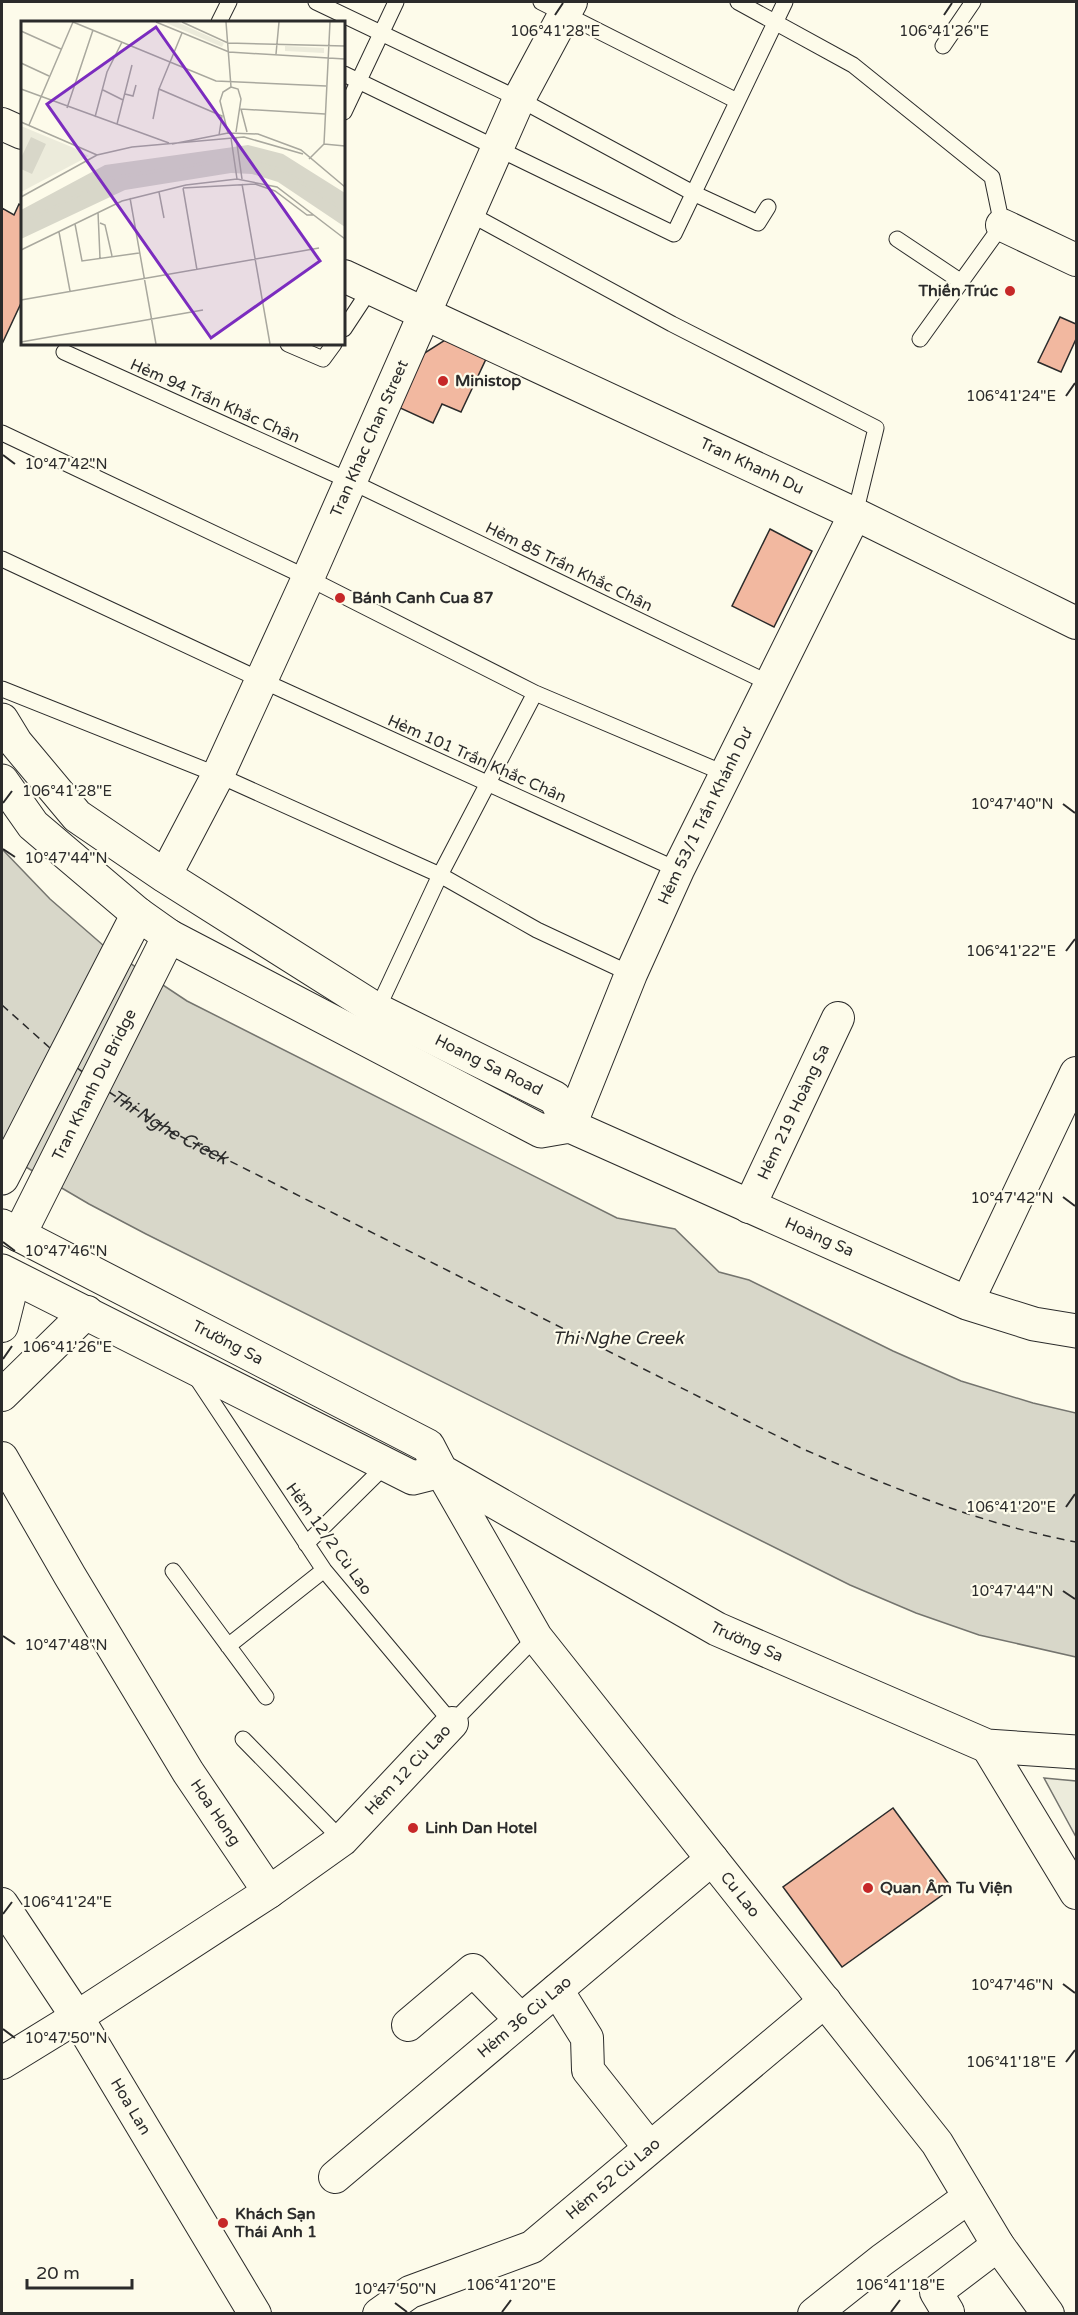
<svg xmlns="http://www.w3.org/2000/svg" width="1078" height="2315" viewBox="0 0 1078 2315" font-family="'Varela Round',sans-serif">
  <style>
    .green { fill: #ecebdb; stroke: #74746e; stroke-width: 1.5 }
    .water { fill: #d8d7c9; stroke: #74746e; stroke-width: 1.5 }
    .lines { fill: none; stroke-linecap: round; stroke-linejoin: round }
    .ferry { stroke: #2b2b2b; stroke-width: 1.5; stroke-dasharray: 8 6; stroke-linecap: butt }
    .building { fill: #f2b8a0; stroke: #2b2b2b; stroke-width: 1.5 }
    .service-casing { stroke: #2b2b2b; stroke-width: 17 }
    .minor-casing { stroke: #2b2b2b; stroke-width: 34 }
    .tertiary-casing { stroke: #2b2b2b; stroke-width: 35 }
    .service { stroke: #fdfbea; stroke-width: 15 }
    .minor { stroke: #fdfbea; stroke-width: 32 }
    .tertiary { stroke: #fdfbea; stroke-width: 33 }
    .ticks { fill: none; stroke: #2b2b2b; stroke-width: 2 }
    .poi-dot { fill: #c62828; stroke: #fdfbea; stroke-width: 2 }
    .labels { text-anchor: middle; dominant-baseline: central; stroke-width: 4.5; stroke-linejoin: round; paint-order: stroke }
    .poi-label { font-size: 16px; font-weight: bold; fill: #2b2b2b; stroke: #fdfbea; text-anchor: start }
    .street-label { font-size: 16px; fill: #2b2b2b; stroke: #fdfbea }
    .water-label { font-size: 18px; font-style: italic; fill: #2b2b2b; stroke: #fdfbea }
    .inset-river { fill: none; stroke: #d8d7c9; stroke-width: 3 }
    .inset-road { fill: none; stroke: #a9a89e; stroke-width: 1.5 }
    .view { fill: #7b2cbf; fill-opacity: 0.15; stroke: #7b2cbf; stroke-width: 3 }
    .inset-edge { fill: none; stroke: #2b2b2b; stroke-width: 3 }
    .ticks-label { font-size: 15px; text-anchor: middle; fill: #2b2b2b; stroke: #fdfbea; stroke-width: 4.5; stroke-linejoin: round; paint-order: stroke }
  </style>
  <rect width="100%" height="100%" fill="#fdfbea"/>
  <!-- green -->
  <path class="green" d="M 1044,1778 L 1076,1781 L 1076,1837 Z"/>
  <!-- water -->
  <path class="water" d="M 2,849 L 50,899 L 104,946 L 187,1001 L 617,1218 L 675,1229 L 719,1272 L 749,1280 L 893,1351 L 961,1381 L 1033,1403 L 1076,1413 L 1076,1657 L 979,1635 L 916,1613 L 850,1585 L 146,1234 L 89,1204 L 2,1153 Z"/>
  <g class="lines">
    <!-- ferry -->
    <g class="ferry">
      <path d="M 2,1005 L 50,1048"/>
      <path d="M 76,1067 L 84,1073"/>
      <path id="s1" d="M 109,1092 L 170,1131 L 801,1448 C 889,1487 981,1524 1076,1542"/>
    </g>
  </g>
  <!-- building -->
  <path class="building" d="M 19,204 L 22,206 L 22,301 L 2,344 L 2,208 L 14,215 Z
    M 1060,317 L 1076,324 L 1076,339 L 1061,372 L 1038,362 Z
    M 445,340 L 486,359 L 461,412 L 442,404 L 433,423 L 398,407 L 423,354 Z
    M 770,529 L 812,551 L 774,627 L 732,606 Z
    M 893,1808 L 952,1888 L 842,1967 L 783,1887 Z"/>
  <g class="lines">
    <defs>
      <path id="service" d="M 316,2 L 519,99 L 693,193 L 758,223 L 768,207
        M 541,2 L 737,101
        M 738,2 L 853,65 L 992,177 L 1002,225 L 920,339
        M 219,22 L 229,2
        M 943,46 L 973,2
        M 344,74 L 674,234 L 785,2
        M 344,112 L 396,2
        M 470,214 L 672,324 L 876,428 L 855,514
        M 897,239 L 960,281
        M 344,329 L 371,288
        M 288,344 L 323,359 L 334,344
        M 64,352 L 352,482 L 771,684
        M 2,433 L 308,578 L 535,693 L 726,774
        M 2,559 L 261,680 L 678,870
        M 2,689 L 218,775 L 440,875 L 537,930 L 631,974
        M 377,1010 L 440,875 L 535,693
        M 196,1377 L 324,1570 L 452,1723 L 536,1637
        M 306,1544 L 386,1465
        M 173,1571 L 266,1697
        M 228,1646 L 324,1570
        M 243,1739 L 342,1840"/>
      <g id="minor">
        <path d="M 2,124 L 22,133"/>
        <path d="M 1002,225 L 1076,260"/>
        <path id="s2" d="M 344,276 L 855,514 L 1076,623"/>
        <path id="s3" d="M 165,876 L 218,775 L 308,578 L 519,99 L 571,2"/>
        <path id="s4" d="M 570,1126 L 631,974 L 678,870 L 855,514"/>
        <path id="s5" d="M 749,1207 L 838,1018"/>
        <path d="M 967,1303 L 1076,1073"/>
        <path d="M 2,1326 L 14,1278"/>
        <path d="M 2,1395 L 87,1312"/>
        <path id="s6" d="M 2,1458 L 70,1576 L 188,1772 L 269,1892 L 77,2017 L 2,2063"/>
        <path id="s7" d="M 441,1471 L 536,1637 L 937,2143 L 998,2245 L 1048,2314"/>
        <path d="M 987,1746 L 1076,1893"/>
        <path id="s8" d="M 269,1892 L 342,1840 L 452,1723"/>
        <path id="s9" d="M 2,1904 L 77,2017 L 255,2314"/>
        <path d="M 557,1990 L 587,2038 L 588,2070 L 649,2147"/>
        <path d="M 408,2025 L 473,1970 L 521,2020"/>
        <path id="s10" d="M 335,2177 L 712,1859"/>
        <path d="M 948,2312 L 936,2292 L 998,2245"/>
        <path id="s11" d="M 379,2314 L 410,2292 L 532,2247 L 825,2001"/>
        <path d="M 814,2314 L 882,2260 L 969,2197"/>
      </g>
      <g id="tertiary">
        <path id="s12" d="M 2,720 L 16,743 L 77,816 L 165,876 L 377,1010 L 555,1098 L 570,1126"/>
        <path id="s13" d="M 2,781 L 33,825 L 138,914 L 169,936 L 541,1131 L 570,1126 L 967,1303 L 1034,1324 L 1076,1331"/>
        <path d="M 2,1178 L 138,914"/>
        <path id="s14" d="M 2,1226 L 428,1446 L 441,1471 L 717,1629 L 987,1746 L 1076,1752"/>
        <path id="s15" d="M 19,1235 L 169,936"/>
        <path d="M 2,1271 L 413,1478 L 441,1471"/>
      </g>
    </defs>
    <!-- service casing -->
    <use href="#service" class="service-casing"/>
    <!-- minor casing -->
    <use href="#minor" class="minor-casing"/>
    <!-- tertiary casing -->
    <use href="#tertiary" class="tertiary-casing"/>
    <!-- service -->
    <use href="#service" class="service"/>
    <!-- minor -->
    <use href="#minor" class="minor"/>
    <!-- tertiary -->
    <use href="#tertiary" class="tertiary"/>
  </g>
  <!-- ticks -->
  <path class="ticks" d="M 555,15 L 563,3M 944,15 L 952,3M 1066,396 L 1075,383M 3,455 L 15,464M 3,803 L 12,791M 1063,804 L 1075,813M 3,849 L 15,857M 1066,951 L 1075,939M 1063,1197 L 1075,1206M 3,1242 L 15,1251M 3,1359 L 12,1346M 1066,1507 L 1075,1494M 1063,1591 L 1075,1599M 3,1636 L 15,1644M 3,1914 L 12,1902M 1063,1984 L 1075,1993M 3,2029 L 15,2038M 1066,2062 L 1075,2050M 395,2303 L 407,2312M 502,2312 L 511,2300M 891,2312 L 900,2300"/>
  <!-- markers -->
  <g class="poi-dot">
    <circle cx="1010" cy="291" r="6"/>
    <circle cx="443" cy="381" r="6"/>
    <circle cx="340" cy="598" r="6"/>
    <circle cx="413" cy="1828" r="6"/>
    <circle cx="868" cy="1888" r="6"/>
    <circle cx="223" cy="2223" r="6"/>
  </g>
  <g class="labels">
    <!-- poi labels -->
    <g class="poi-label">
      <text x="998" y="291" text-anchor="end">Thiền Trúc</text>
      <text x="455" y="381">Ministop</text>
      <text x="352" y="598">Bánh Canh Cua 87</text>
      <text x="425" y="1828">Linh Dan Hotel</text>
      <text x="880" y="1888">Quan Âm Tu Viện</text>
      <text x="235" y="2214">Khách Sạn<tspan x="235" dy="18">Thái Anh 1</tspan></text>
    </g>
    <!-- street labels -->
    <g class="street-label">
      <text transform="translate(215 401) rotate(24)">Hẻm 94 Trần Khắc Chân</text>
      <text stroke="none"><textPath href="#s3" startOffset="483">Tran Khac Chan Street</textPath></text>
      <text stroke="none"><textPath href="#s2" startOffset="450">Tran Khanh Du</textPath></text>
      <text transform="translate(569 567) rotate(26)">Hẻm 85 Trần Khắc Chân</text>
      <text transform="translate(477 759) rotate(24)">Hẻm 101 Trần Khắc Chân</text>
      <text stroke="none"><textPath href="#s4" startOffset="338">Hẻm 53/1 Trần Khánh Dư</textPath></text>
      <text stroke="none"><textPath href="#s12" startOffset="604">Hoang Sa Road</textPath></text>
      <text stroke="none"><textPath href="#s15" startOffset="168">Tran Khanh Du Bridge</textPath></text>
      <text stroke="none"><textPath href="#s5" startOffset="105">Hẻm 219 Hoàng Sa</textPath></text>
      <text stroke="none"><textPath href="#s13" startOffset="952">Hoàng Sa</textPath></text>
      <text stroke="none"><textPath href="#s14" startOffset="254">Trường Sa</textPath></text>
      <text transform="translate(329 1539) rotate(54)">Hẻm 12/2 Cù Lao</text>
      <text stroke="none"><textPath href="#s14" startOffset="858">Trường Sa</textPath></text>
      <text stroke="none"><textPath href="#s8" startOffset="186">Hẻm 12 Cù Lao</textPath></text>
      <text stroke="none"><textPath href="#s6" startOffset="414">Hoa Hong</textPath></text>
      <text stroke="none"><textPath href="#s7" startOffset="520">Cu Lao</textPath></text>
      <text stroke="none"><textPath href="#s10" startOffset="248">Hẻm 36 Cù Lao</textPath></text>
      <text stroke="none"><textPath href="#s9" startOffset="240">Hoa Lan</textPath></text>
      <text stroke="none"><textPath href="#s11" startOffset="274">Hẻm 52 Cù Lao</textPath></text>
    </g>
    <!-- water labels -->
    <g class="water-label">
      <text stroke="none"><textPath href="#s1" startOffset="70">Thi Nghe Creek</textPath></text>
      <text x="618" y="1338">Thi Nghe Creek</text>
    </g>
  </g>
  <!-- overview -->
  <g transform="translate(21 21)">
    <rect width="324" height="324" fill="#fdfbea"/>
    <path d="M 143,1 L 156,1 L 203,22 L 201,26 ZM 264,25 L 303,27 L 303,32 L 264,30 ZM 0,105 L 53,127 L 68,135 L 0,171 Z" fill="#ecebdb"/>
    <path d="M 10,116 L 25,123 L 11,153 L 0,148 L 0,137 ZM 227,124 L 262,133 L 324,172 L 324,206 L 257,161 L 231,153 L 210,152 L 104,169 L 0,218 L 0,189 L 84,144 Z" fill="#d8d7c9"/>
    <path class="inset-river" d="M 219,138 L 261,149 L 324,190M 0,203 L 91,157 L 211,138"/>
    <path class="inset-road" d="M 52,1 L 195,60 L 305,65M 135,1 L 208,31 L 324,38M 161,1 L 207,22 L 324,25M 205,1 L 210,66M 0,10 L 40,28M 161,12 L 138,68 L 201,95 L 198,114M 255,33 L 258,1M 0,42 L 28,55M 210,66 L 217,68 L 220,78 L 215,111M 0,68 L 148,122M 82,69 L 102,79M 104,73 L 112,75 L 115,64M 46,87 L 72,9M 74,96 L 86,51 L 101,21M 132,98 L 138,68M 0,101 L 76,134M 96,103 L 111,44M 8,104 L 52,1M 226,111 L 220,88 L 304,93M 207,112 L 199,80 L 202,71 L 210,66M 215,116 L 221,158M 210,117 L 216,158M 151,123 L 207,112 L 237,113 L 280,129 L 324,166M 303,123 L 309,1M 288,138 L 303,123 L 324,125M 221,163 L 249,323M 162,167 L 234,163 L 254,170 L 286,194 L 293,194M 162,167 L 176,249M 138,171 L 143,197M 0,176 L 76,134 L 111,126 L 223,116 L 282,133M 109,177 L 135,323M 77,191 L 79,237M 79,202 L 84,204 L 91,235M 54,203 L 61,240 L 118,232M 38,211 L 49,270M 0,229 L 101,180 L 165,164 L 216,158 L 256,166 L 324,218M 0,279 L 298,227M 0,321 L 182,289"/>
    <path class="view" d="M 135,6 L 299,240 L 190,317 L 26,83 Z"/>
    <rect width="324" height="324" class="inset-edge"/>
  </g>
  <g class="ticks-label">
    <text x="555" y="36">106°41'28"E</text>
    <text x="944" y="36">106°41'26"E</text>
    <text x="1011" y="401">106°41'24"E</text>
    <text x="66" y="469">10°47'42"N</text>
    <text x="67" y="796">106°41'28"E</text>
    <text x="1012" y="809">10°47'40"N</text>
    <text x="66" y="863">10°47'44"N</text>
    <text x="1011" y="956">106°41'22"E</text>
    <text x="1012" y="1203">10°47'42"N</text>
    <text x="66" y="1256">10°47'46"N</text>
    <text x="67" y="1352">106°41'26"E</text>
    <text x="1011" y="1512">106°41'20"E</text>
    <text x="1012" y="1596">10°47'44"N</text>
    <text x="66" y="1650">10°47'48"N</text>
    <text x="67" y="1907">106°41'24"E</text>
    <text x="1012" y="1990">10°47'46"N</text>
    <text x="66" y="2043">10°47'50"N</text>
    <text x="1011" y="2067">106°41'18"E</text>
    <text x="511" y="2290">106°41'20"E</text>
    <text x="900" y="2290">106°41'18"E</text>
    <text x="395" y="2294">10°47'50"N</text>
  </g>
  <!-- border -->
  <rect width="1078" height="2315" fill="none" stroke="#2b2b2b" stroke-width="6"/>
  <!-- scale -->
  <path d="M27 2279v9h105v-9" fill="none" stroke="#2b2b2b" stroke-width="3"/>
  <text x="36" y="2279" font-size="18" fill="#2b2b2b" stroke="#fdfbea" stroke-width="4.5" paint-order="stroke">20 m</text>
</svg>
